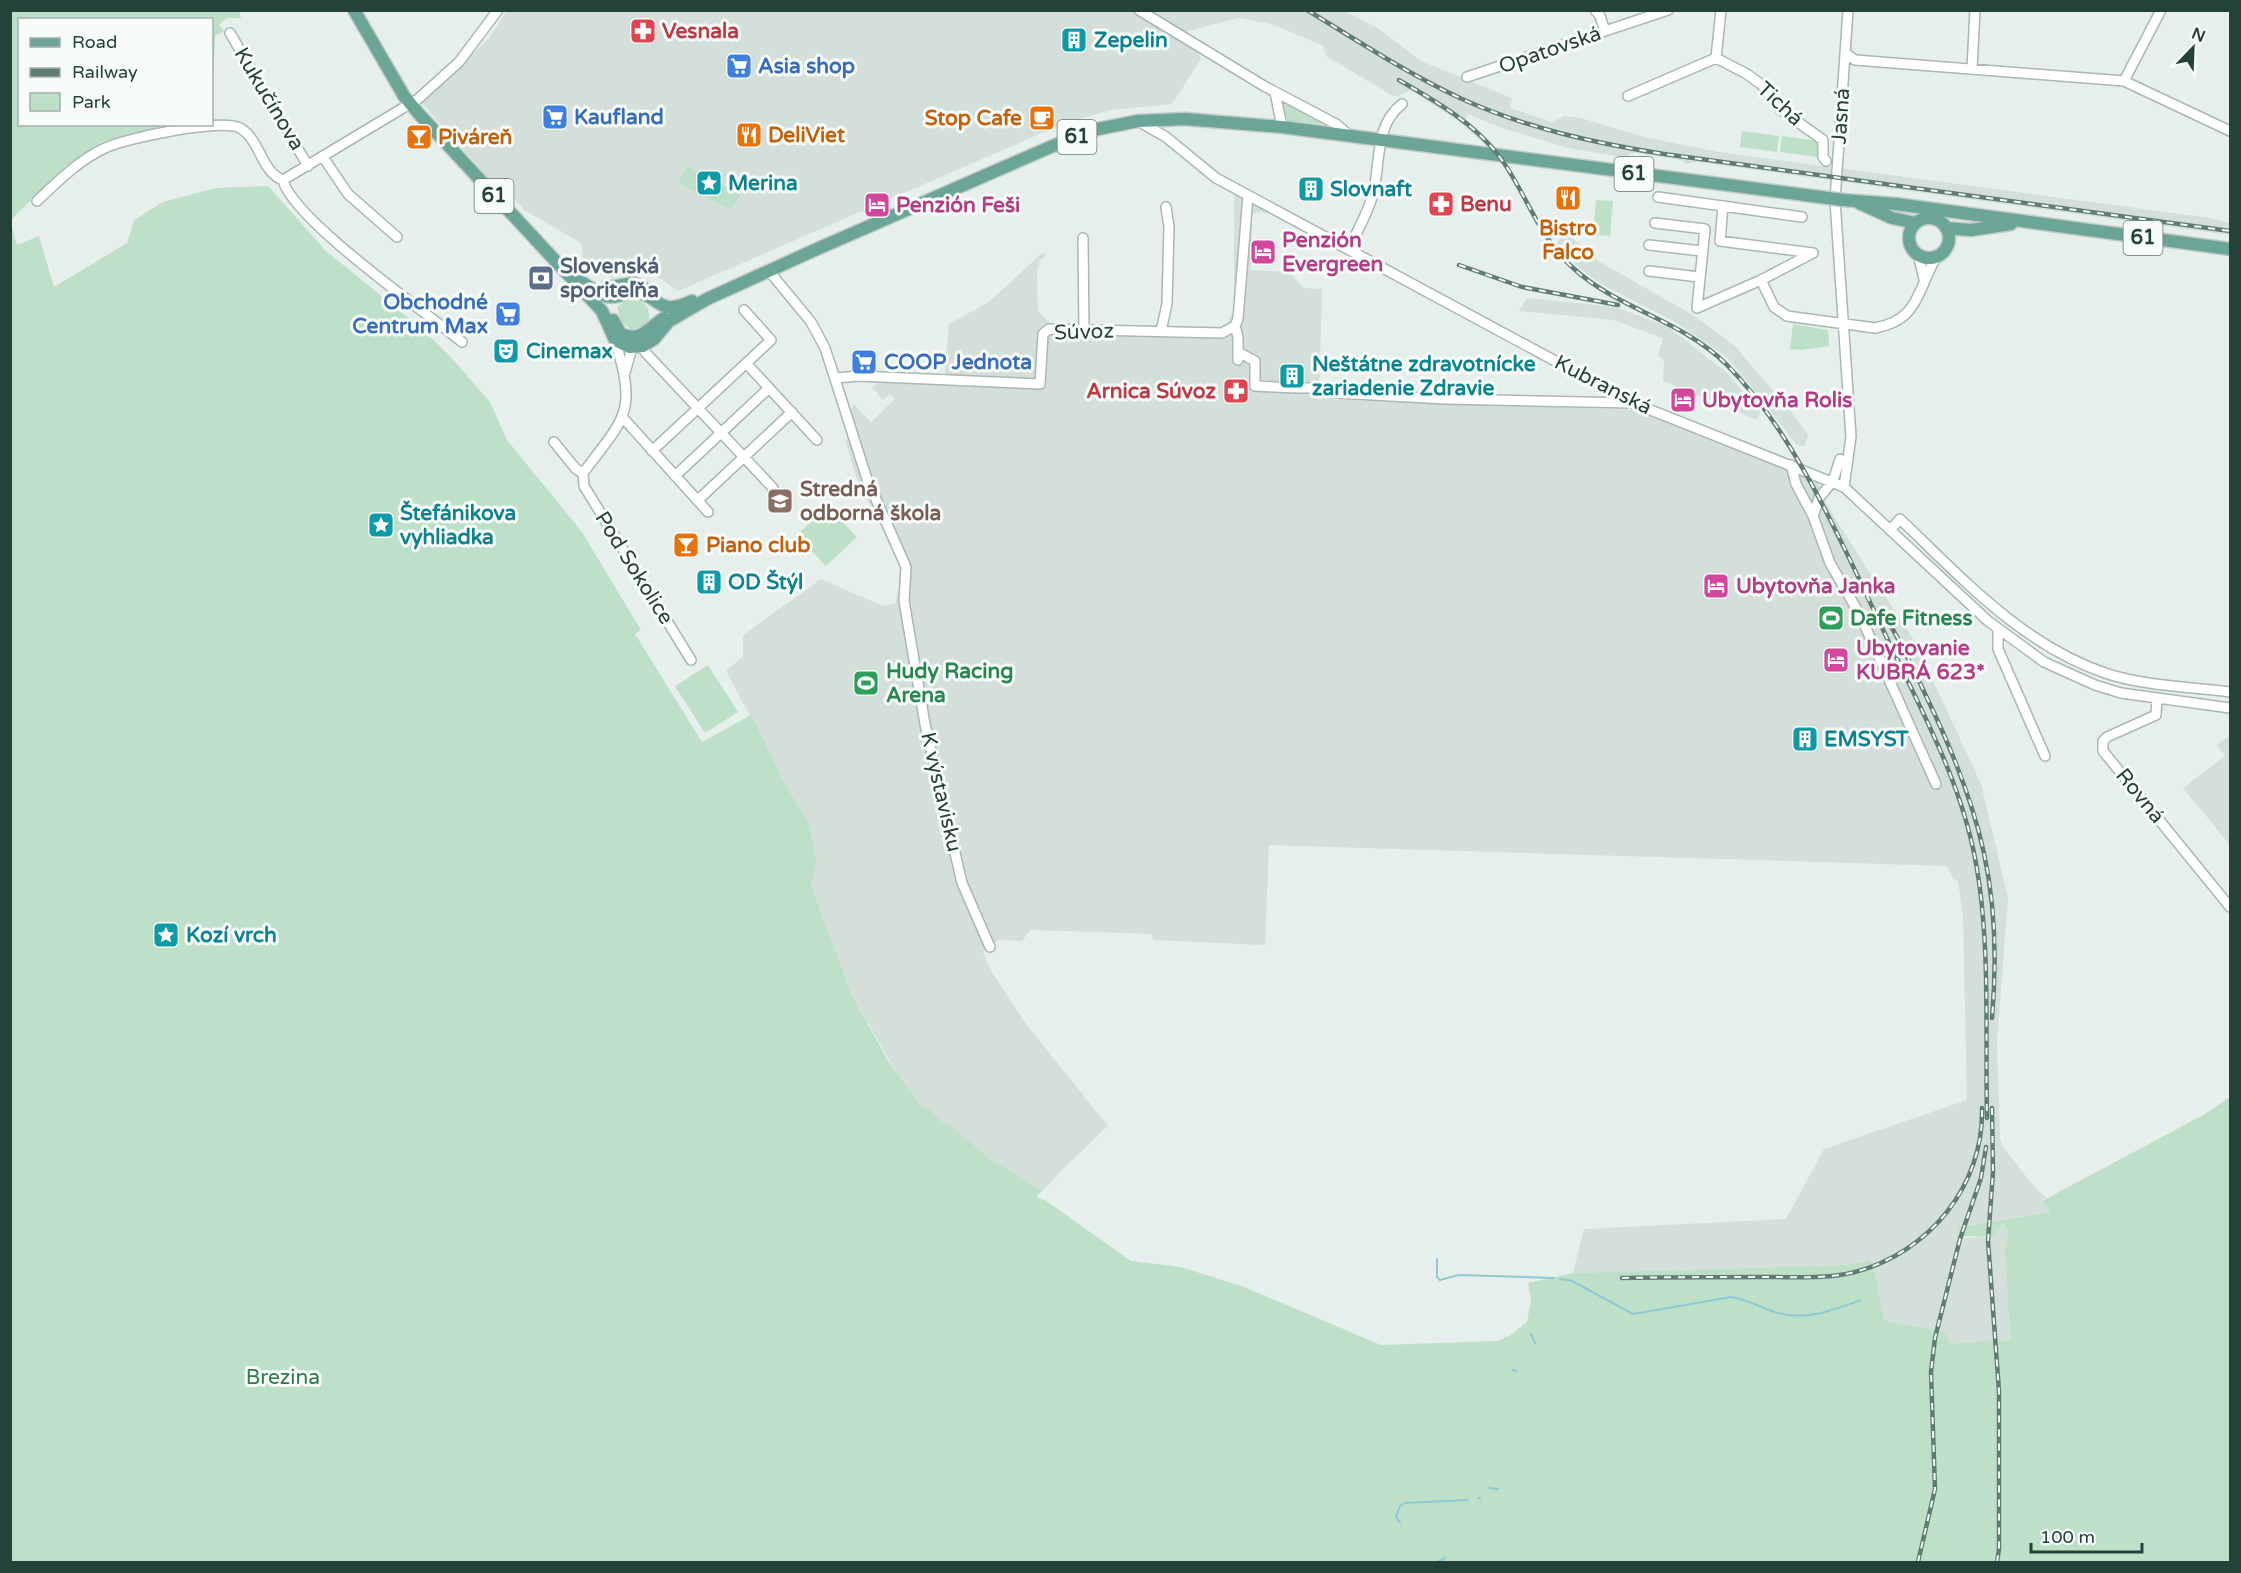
<svg xmlns="http://www.w3.org/2000/svg" width="2241" height="1573" viewBox="0 0 2241 1573" font-family="'Varela Round',sans-serif">
  <style>
    .built { fill: #d4dfda }
    .green { fill: #bfe0c8 }
    .lines { fill: none; stroke-linecap: round; stroke-linejoin: round }
    .stream { stroke: #8ec9d4; stroke-width: 2 }
    .minor-casing { stroke: #a8b8b2; stroke-width: 12 }
    .major-casing { stroke: #c2cac8; stroke-width: 15 }
    .minor { stroke: #fff; stroke-width: 9 }
    .major { stroke: #6aa596; stroke-width: 12 }
    .rail-casing { stroke: #5f7d75; stroke-width: 4.5 }
    .rail { stroke: #f7fbf9; stroke-width: 2; stroke-dasharray: 7; stroke-linecap: butt }
    .major-bridge-casing { stroke: #c2cac8; stroke-width: 15; stroke-linecap: butt }
    .major-bridge { stroke: #6aa596; stroke-width: 12 }
    .labels { text-anchor: middle; dominant-baseline: central; stroke-width: 6; stroke-linejoin: round; paint-order: stroke }
    .shield { fill: #f7fbf9; stroke: #637a73; stroke-width: 1.5 }
    .shield-label { font-size: 20px; font-weight: bold; fill: #24423a }
    .health-label { font-size: 21px; font-weight: bold; fill: #be3a42; stroke: #f7fbf9; text-anchor: start }
    .culture-label { font-size: 21px; font-weight: bold; fill: #0d838f; stroke: #f7fbf9; text-anchor: start }
    .street-label { font-size: 21px; fill: #24423a; stroke: #f7fbf9 }
    .shop-label { font-size: 21px; font-weight: bold; fill: #366cbe; stroke: #f7fbf9; text-anchor: start }
    .food-label { font-size: 21px; font-weight: bold; fill: #c56008; stroke: #f7fbf9; text-anchor: start }
    .hotel-label { font-size: 21px; font-weight: bold; fill: #b23c85; stroke: #f7fbf9; text-anchor: start }
    .service-label { font-size: 21px; font-weight: bold; fill: #4e5e75; stroke: #f7fbf9; text-anchor: start }
    .education-label { font-size: 21px; font-weight: bold; fill: #785e54; stroke: #f7fbf9; text-anchor: start }
    .leisure-label { font-size: 21px; font-weight: bold; fill: #27864d; stroke: #f7fbf9; text-anchor: start }
    .park-label { font-size: 21px; fill: #2d7a4b; stroke: #f7fbf9 }
  </style>
  <rect width="100%" height="100%" fill="#e6efeb"/>
  <!-- built -->
  <path class="built" d="M 507,11 L 1345,11 L 1379,29 L 1421,61 L 1512,98 L 1510,108 L 1552,122 L 1564,116 L 1581,118 L 1644,137 L 1719,152 L 2210,218 L 2230,223 L 2230,235 L 1698,162 L 1686,164 L 1681,160 L 1637,153 L 1629,153 L 1628,158 L 1623,157 L 1568,148 L 1499,127 L 1468,114 L 1466,119 L 1498,149 L 1488,147 L 1458,121 L 1411,90 L 1395,97 L 1326,56 L 1323,46 L 1272,24 L 1239,18 L 1184,32 L 1201,59 L 1172,104 L 1111,110 L 1065,123 L 678,291 L 635,261 L 628,274 L 612,278 L 593,272 L 584,263 L 581,243 L 524,210 L 507,191 L 508,183 L 504,195 L 422,103 L 489,38 Z
    M 1234,194 L 1273,214 L 1257,212 L 1252,215 L 1251,270 L 1289,272 L 1304,288 L 1322,289 L 1319,399 L 1637,410 L 1817,479 L 1825,501 L 1843,531 L 1915,642 L 1981,784 L 2008,898 L 1997,1042 L 2000,1136 L 2002,1146 L 2038,1191 L 2047,1198 L 2042,1200 L 2051,1212 L 1959,1227 L 1964,1238 L 1992,1237 L 2003,1224 L 2009,1233 L 2005,1249 L 2010,1341 L 1989,1340 L 1952,1344 L 1943,1332 L 1883,1320 L 1878,1283 L 1870,1260 L 1845,1265 L 1573,1273 L 1584,1229 L 1786,1219 L 1824,1149 L 1967,1100 L 1963,915 L 1958,881 L 1953,879 L 1947,866 L 1269,845 L 1265,945 L 1153,940 L 1152,934 L 1030,930 L 1022,941 L 998,940 L 983,952 L 990,969 L 1023,1020 L 1108,1126 L 1041,1190 L 992,1160 L 947,1124 L 943,1125 L 930,1109 L 921,1107 L 900,1079 L 851,993 L 811,885 L 817,863 L 809,822 L 786,786 L 726,670 L 743,657 L 743,635 L 821,579 L 883,606 L 896,603 L 897,594 L 901,591 L 902,569 L 856,477 L 846,442 L 848,434 L 844,419 L 854,404 L 871,422 L 895,399 L 890,394 L 883,400 L 872,387 L 881,382 L 914,384 L 919,376 L 945,375 L 949,324 L 989,302 L 1042,253 L 1046,255 L 1040,260 L 1037,271 L 1038,311 L 1051,324 L 1220,327 L 1227,323 L 1234,310 Z
    M 1563,234 L 1569,235 L 1600,262 L 1693,315 L 1734,345 L 1794,415 L 1808,435 L 1805,446 L 1798,446 L 1729,359 L 1679,324 L 1599,283 L 1577,266 L 1556,244 Z
    M 1527,298 L 1615,307 L 1667,326 L 1726,372 L 1760,411 L 1757,420 L 1663,381 L 1664,360 L 1658,356 L 1663,338 L 1613,320 L 1519,311 Z
    M 2230,735 L 2230,845 L 2183,788 L 2225,756 L 2217,745 Z"/>
  <!-- green -->
  <path class="green" d="M 11,10 L 239,10 L 241,18 L 227,18 L 219,25 L 224,31 L 215,36 L 212,103 L 212,20 L 20,20 L 20,124 L 177,125 L 103,141 L 64,167 L 11,220 Z
    M 1287,104 L 1324,123 L 1323,124 L 1287,121 L 1283,105 Z
    M 1742,131 L 1779,136 L 1777,152 L 1740,147 Z
    M 1782,136 L 1819,141 L 1817,157 L 1780,152 Z
    M 687,166 L 740,194 L 731,210 L 678,183 Z
    M 268,186 L 326,251 L 422,329 L 450,356 L 490,402 L 507,440 L 582,532 L 641,630 L 635,634 L 702,742 L 751,715 L 786,786 L 809,822 L 817,863 L 811,885 L 851,993 L 888,1061 L 921,1106 L 930,1109 L 943,1124 L 947,1123 L 992,1160 L 1041,1190 L 1063,1170 L 1036,1197 L 1045,1200 L 1131,1261 L 1181,1267 L 1244,1287 L 1381,1345 L 1497,1341 L 1511,1335 L 1527,1322 L 1531,1299 L 1528,1283 L 1573,1273 L 1845,1265 L 1870,1260 L 1878,1283 L 1883,1320 L 1944,1332 L 1952,1344 L 1989,1340 L 2010,1341 L 2005,1249 L 2009,1232 L 2003,1224 L 1992,1237 L 1958,1236 L 1959,1227 L 2051,1212 L 2042,1201 L 2205,1114 L 2230,1097 L 2230,1562 L 11,1562 L 11,225 L 17,245 L 39,236 L 54,287 L 127,243 L 134,220 L 163,202 L 216,188 Z
    M 1596,200 L 1613,201 L 1610,236 L 1593,235 Z
    M 637,299 C 648,304 653,314 646,325 L 632,330 L 622,323 L 617,307 L 626,300 Z
    M 1793,324 L 1828,330 L 1829,346 L 1801,350 L 1790,349 Z
    M 827,506 L 857,537 L 826,566 L 797,535 Z
    M 708,665 L 738,712 L 705,733 L 675,686 Z"/>
  <g class="lines">
    <!-- stream -->
    <path class="stream" d="M 1437,1259 L 1437,1277 L 1440,1280 L 1459,1275 L 1554,1278
      M 1560,1279 L 1572,1281 L 1633,1314 L 1731,1297 C 1747,1299 1759,1307 1775,1312 C 1803,1322 1834,1310 1861,1300
      M 1531,1334 L 1535,1343
      M 1513,1370 L 1516,1371
      M 1489,1488 L 1498,1489
      M 1478,1498 L 1480,1498
      M 1400,1523 L 1396,1517 L 1400,1506 L 1405,1503 L 1468,1500
      M 1439,1561 L 1445,1558"/>
    <defs>
      <path id="minor" d="M 1139,10 L 1264,86 L 1336,124 L 1350,136
        M 1595,10 L 1600,16 L 1605,31
        M 1721,10 L 1716,58 L 1747,74 L 1762,85 L 1781,110 L 1823,140 L 1823,157 L 1826,161
        M 230,33 L 308,166
        M 1845,53 L 1855,60 L 2124,81 L 2230,131
        M 1972,69 L 1975,10
        M 1467,77 L 1668,10
        M 2124,81 L 2161,10
        M 1275,92 L 1282,127
        M 1628,96 L 1716,58
        M 1138,121 L 1166,137 L 1216,178 L 1633,403 L 1844,487 L 1988,621 L 2044,662 L 2095,685 L 2121,693 L 2230,708
        M 323,157 L 348,194 L 397,237
        M 283,180 C 292,219 426,312 462,342
        M 1658,197 L 1802,217
        M 37,201 C 58,181 79,160 105,148 C 126,138 222,118 240,128 C 260,139 261,172 283,180 L 418,99 L 459,62 L 498,10
        M 1723,206 L 1720,241 L 1813,253
        M 1655,223 L 1705,229 L 1697,308 L 1761,280 L 1813,253
        M 1083,238 L 1084,330
        M 1649,245 L 1702,251
        M 1349,249 C 1357,231 1368,213 1373,194 C 1381,162 1374,126 1402,104
        M 1918,254 L 1924,279
        M 769,271 L 811,322 L 825,348 L 867,479 L 906,567 L 904,601 L 925,724 L 962,883 L 990,947
        M 1649,271 L 1699,277
        M 1761,280 L 1774,307 L 1787,316 L 1875,328 C 1920,320 1917,289 1937,256
        M 1235,326 L 1238,337 L 1238,360
        M 1161,331 L 1167,304 L 1169,227 L 1166,207
        M 615,340 C 637,413 626,416 583,473 L 584,486 L 691,660
        M 645,352 L 773,488
        M 1238,352 L 1255,361 L 1255,386 L 1294,388
        M 746,363 L 817,440
        M 625,373 L 633,344
        M 835,378 L 859,376 L 1040,384 L 1043,334 L 1049,329 L 1222,333 L 1235,326 L 1238,319 L 1248,196
        M 1298,388 L 1312,388 L 1319,392 L 1445,399 L 1631,403
        M 624,419 L 708,512
        M 554,442 L 576,469 L 583,473
        M 652,451 L 771,340 L 744,310
        M 1791,465 L 1796,484 L 1813,516 L 1830,563 L 1860,615 L 1936,784
        M 675,476 L 769,388
        M 1844,487 L 1851,437 L 1835,200 L 1848,10
        M 698,500 L 792,412
        M 1813,516 L 1819,498 L 1833,481 L 1840,459
        M 1891,529 L 1900,519 C 1963,579 2023,646 2108,674 C 2146,686 2191,687 2230,692
        M 1998,629 L 1998,649 L 2045,756
        M 2157,699 L 2156,715 L 2107,737 L 2103,741 L 2103,751 L 2230,907"/>
      <path id="major" d="M 354,10 L 404,96 L 419,114 L 602,311 L 615,340 L 630,347 L 643,346 L 654,339 L 669,321 L 707,299 L 817,249 L 1055,145 L 1098,129 L 1138,121 L 1185,119 L 1282,127 L 1828,198
        M 1843,200 L 1896,204 L 2230,249
        M 1859,203 L 1892,218 L 1916,223
        M1909 238a20 20 0 1 1 40 0a20 20 0 1 1-40 0Z
        M 1946,228 L 1971,230 L 2011,224
        M 580,281 C 592,288 603,300 618,296 C 624,294 629,291 636,292 C 660,295 657,318 692,301
        M 605,288 L 634,283 L 648,290
        M 613,320 L 620,333 C 640,344 648,328 664,318"/>
    </defs>
    <!-- minor casing -->
    <use href="#minor" class="minor-casing"/>
    <!-- major casing -->
    <use href="#major" class="major-casing"/>
    <!-- minor -->
    <use href="#minor" class="minor"/>
    <!-- major -->
    <use href="#major" class="major"/>
    <defs>
      <path id="rail" d="M 1307,10 C 1358,41 1408,74 1462,99 C 1526,128 1594,143 1664,154 L 2230,231
        M 1399,80 C 1435,101 1473,122 1499,156 C 1526,192 1537,235 1572,267 C 1617,309 1682,320 1726,364 C 1795,432 1844,548 1886,636 C 1920,708 1960,779 1975,858 C 1991,941 1985,1033 1987,1118
        M 1459,265 L 1522,287 L 1618,305
        M 1881,609 C 1899,638 1913,668 1927,698 C 1981,810 2003,892 1992,1018
        M 1992,1108 L 1993,1172 L 1988,1241 L 1999,1391 L 1999,1549 L 1997,1562
        M 1622,1278 C 1671,1277 1720,1277 1768,1277 C 1797,1277 1827,1279 1855,1272 C 1930,1252 1984,1185 1982,1108
        M 1918,1562 L 1935,1489 L 1931,1372 L 1935,1338 L 1960,1239 L 1981,1178 L 1986,1147"/>
    </defs>
    <!-- rail casing -->
    <use href="#rail" class="rail-casing"/>
    <!-- rail -->
    <use href="#rail" class="rail"/>
    <defs>
      <path id="major-bridge" d="M 1828,198 L 1843,200"/>
    </defs>
    <!-- major-bridge casing -->
    <use href="#major-bridge" class="major-bridge-casing"/>
    <!-- major-bridge -->
    <use href="#major-bridge" class="major-bridge"/>
  </g>
  <!-- icons -->
  <defs>
    <symbol id="pharmacy-square" viewBox="-11 -11 22 22"><rect x="-9" y="-9" width="18" height="18" rx="4" fill="#e0444e" stroke="#f7fbf9"/><path d="M-2-6h4v4h4v4h-4v4h-4v-4h-4v-4h4Z" fill="#fff"/></symbol>
    <symbol id="building-square" viewBox="-11 -11 22 22"><rect x="-9" y="-9" width="18" height="18" rx="4" fill="#0f9aa8" stroke="#f7fbf9"/><path d="M-4-6H4V6H1V3H-1V6H-4ZM-2.5-4.3h1.7v1.8h-1.7ZM.8-4.3h1.7v1.8H.8ZM-2.5-1h1.7V.8h-1.7ZM.8-1h1.7V.8H.8Z" fill="#fff"/></symbol>
    <symbol id="supermarket-square" viewBox="-11 -11 22 22"><rect x="-9" y="-9" width="18" height="18" rx="4" fill="#3f7fe0" stroke="#f7fbf9"/><path d="M-6-5.5h2.5l.6 2H6L4.5 2H-2.5L-4.4-4H-6ZM-1.5 3.2a1.3 1.3 0 1 0 .1 0ZM3 3.2a1.3 1.3 0 1 0 .1 0Z" fill="#fff"/></symbol>
    <symbol id="cafe-square" viewBox="-11 -11 22 22"><rect x="-9" y="-9" width="18" height="18" rx="4" fill="#e8710a" stroke="#f7fbf9"/><path d="M-5.5-4.5H6V0H3Q3 3.5 0 3.5H-2.5Q-5.5 3.5-5.5 0ZM3-3.2v2h1.7v-2ZM-6 4.5H4V6H-6Z" fill="#fff"/></symbol>
    <symbol id="restaurant-square" viewBox="-11 -11 22 22"><rect x="-9" y="-9" width="18" height="18" rx="4" fill="#e8710a" stroke="#f7fbf9"/><path d="M-5-6h1v4h1v-4h1v4h1v-4h1v5L-1.5 .5V6h-2V.5L-5-1ZM5-6V6H3V1.5H1.5Q1.5-4 5-6Z" fill="#fff"/></symbol>
    <symbol id="bar-square" viewBox="-11 -11 22 22"><rect x="-9" y="-9" width="18" height="18" rx="4" fill="#e8710a" stroke="#f7fbf9"/><path d="M-6-5H6L.8 .8V4.5H3.5V6h-7V4.5H-.8V.8Z" fill="#fff"/></symbol>
    <symbol id="sight-square" viewBox="-11 -11 22 22"><rect x="-9" y="-9" width="18" height="18" rx="4" fill="#0f9aa8" stroke="#f7fbf9"/><path d="M0-6L1.8-2.2L6-1.7L2.9 1.2L3.7 5.4L0 3.3L-3.7 5.4L-2.9 1.2L-6-1.7L-1.8-2.2Z" fill="#fff"/></symbol>
    <symbol id="hotel-square" viewBox="-11 -11 22 22"><rect x="-9" y="-9" width="18" height="18" rx="4" fill="#d1479c" stroke="#f7fbf9"/><path d="M-6-4.5h1.5V1H6V5H4.5V3h-9V5H-6ZM-4 0a1.8 1.8 0 1 1 3.6 0ZM.5 0V-2.5h3Q6-2.5 6 0Z" fill="#fff"/></symbol>
    <symbol id="bank-square" viewBox="-11 -11 22 22"><rect x="-9" y="-9" width="18" height="18" rx="4" fill="#5c6f8a" stroke="#f7fbf9"/><path d="M-6-4H6V4H-6ZM0-2.3a2.3 2.3 0 1 0 0 4.6a2.3 2.3 0 1 0 0-4.6Z" fill="#fff"/></symbol>
    <symbol id="theatre-square" viewBox="-11 -11 22 22"><rect x="-9" y="-9" width="18" height="18" rx="4" fill="#0f9aa8" stroke="#f7fbf9"/><path d="M-5-5.5Q0-4 5-5.5V0Q5 5 0 6Q-5 5-5 0ZM-3.3-2.5H-1v1.5H-3.3ZM1-2.5H3.3v1.5H1ZM-2.8 1Q0 5.5 2.8 1Z" fill="#fff"/></symbol>
    <symbol id="school-square" viewBox="-11 -11 22 22"><rect x="-9" y="-9" width="18" height="18" rx="4" fill="#8d6e63" stroke="#f7fbf9"/><path d="M0-5L7-2L0 1L-7-2ZM-4 1L0 2.5L4 1V4Q0 6-4 4Z" fill="#fff"/></symbol>
    <symbol id="stadium-square" viewBox="-11 -11 22 22"><rect x="-9" y="-9" width="18" height="18" rx="4" fill="#2e9e5b" stroke="#f7fbf9"/><path d="M0-5a6.5 5 0 1 0 0 10a6.5 5 0 1 0 0-10ZM-3.5-1.8h7v3.6h-7Z" fill="#fff"/></symbol>
  </defs>
  <g fill-rule="evenodd">
    <use href="#pharmacy-square" x="628" y="16" width="30" height="30"/>
    <use href="#building-square" x="1059" y="25" width="30" height="30"/>
    <use href="#supermarket-square" x="724" y="51" width="30" height="30"/>
    <use href="#supermarket-square" x="540" y="102" width="30" height="30"/>
    <use href="#cafe-square" x="1027" y="103" width="30" height="30"/>
    <use href="#restaurant-square" x="734" y="120" width="30" height="30"/>
    <use href="#bar-square" x="404" y="122" width="30" height="30"/>
    <use href="#sight-square" x="694" y="168" width="30" height="30"/>
    <use href="#building-square" x="1296" y="174" width="30" height="30"/>
    <use href="#restaurant-square" x="1553" y="183" width="30" height="30"/>
    <use href="#pharmacy-square" x="1426" y="189" width="30" height="30"/>
    <use href="#hotel-square" x="862" y="190" width="30" height="30"/>
    <use href="#hotel-square" x="1248" y="237" width="30" height="30"/>
    <use href="#bank-square" x="526" y="263" width="30" height="30"/>
    <use href="#supermarket-square" x="493" y="299" width="30" height="30"/>
    <use href="#theatre-square" x="491" y="336" width="30" height="30"/>
    <use href="#supermarket-square" x="849" y="347" width="30" height="30"/>
    <use href="#building-square" x="1277" y="361" width="30" height="30"/>
    <use href="#pharmacy-square" x="1221" y="376" width="30" height="30"/>
    <use href="#hotel-square" x="1668" y="385" width="30" height="30"/>
    <use href="#school-square" x="765" y="486" width="30" height="30"/>
    <use href="#sight-square" x="366" y="510" width="30" height="30"/>
    <use href="#bar-square" x="671" y="530" width="30" height="30"/>
    <use href="#building-square" x="694" y="567" width="30" height="30"/>
    <use href="#hotel-square" x="1701" y="571" width="30" height="30"/>
    <use href="#stadium-square" x="1816" y="603" width="30" height="30"/>
    <use href="#hotel-square" x="1821" y="645" width="30" height="30"/>
    <use href="#stadium-square" x="851" y="668" width="30" height="30"/>
    <use href="#building-square" x="1790" y="724" width="30" height="30"/>
    <use href="#sight-square" x="151" y="920" width="30" height="30"/>
  </g>
  <g class="labels">
    <!-- shield labels -->
    <g class="shield">
      <rect x="1057.5" y="120" width="39" height="34" rx="4.5"/>
      <rect x="1614.5" y="157" width="39" height="34" rx="4.5"/>
      <rect x="474.5" y="179" width="39" height="34" rx="4.5"/>
      <rect x="2123.5" y="221" width="39" height="34" rx="4.5"/>
    </g>
    <g class="shield-label">
      <text x="1077" y="137">61</text>
      <text x="1634" y="174">61</text>
      <text x="494" y="196">61</text>
      <text x="2143" y="238">61</text>
    </g>
    <!-- health labels -->
    <g class="health-label">
      <text x="662" y="31">Vesnala</text>
      <text x="1460" y="204">Benu</text>
      <text x="1216" y="391" text-anchor="end">Arnica Súvoz</text>
    </g>
    <!-- culture labels -->
    <g class="culture-label">
      <text x="1094" y="40">Zepelin</text>
      <text x="728" y="183">Merina</text>
      <text x="1330" y="189">Slovnaft</text>
      <text x="526" y="351">Cinemax</text>
      <text x="1312" y="364">Neštátne zdravotnícke<tspan x="1312" dy="24">zariadenie Zdravie</tspan></text>
      <text x="400" y="513">Štefánikova<tspan x="400" dy="24">vyhliadka</tspan></text>
      <text x="728" y="582">OD Štýl</text>
      <text x="1824" y="739">EMSYST</text>
      <text x="186" y="935">Kozí vrch</text>
    </g>
    <!-- street labels -->
    <g class="street-label">
      <text transform="translate(1550 50) rotate(-19)">Opatovská</text>
      <text transform="translate(269 99) rotate(59)">Kukučínova</text>
      <text transform="translate(1780 104) rotate(43)">Tichá</text>
      <text transform="translate(1841 116) rotate(-86)">Jasná</text>
      <text transform="translate(1084 332) rotate(-2)">Súvoz</text>
      <text transform="translate(1603 385) rotate(27)">Kubranská</text>
      <text transform="translate(634 568) rotate(58)">Pod Sokolice</text>
      <text transform="translate(941 792) rotate(77)">K výstavisku</text>
      <text transform="translate(2140 796) rotate(51)">Rovná</text>
    </g>
    <!-- shop labels -->
    <g class="shop-label">
      <text x="758" y="66">Asia shop</text>
      <text x="574" y="117">Kaufland</text>
      <text x="488" y="302" text-anchor="end">Obchodné<tspan x="488" dy="24">Centrum Max</tspan></text>
      <text x="884" y="362">COOP Jednota</text>
    </g>
    <!-- food labels -->
    <g class="food-label">
      <text x="1022" y="118" text-anchor="end">Stop Cafe</text>
      <text x="768" y="135">DeliViet</text>
      <text x="438" y="137">Piváreň</text>
      <text x="1568" y="228" text-anchor="middle">Bistro<tspan x="1568" dy="24">Falco</tspan></text>
      <text x="706" y="545">Piano club</text>
    </g>
    <!-- hotel labels -->
    <g class="hotel-label">
      <text x="896" y="205">Penzión Feši</text>
      <text x="1282" y="240">Penzión<tspan x="1282" dy="24">Evergreen</tspan></text>
      <text x="1702" y="400">Ubytovňa Rolis</text>
      <text x="1736" y="586">Ubytovňa Janka</text>
      <text x="1856" y="648">Ubytovanie<tspan x="1856" dy="24">KUBRÁ 623*</tspan></text>
    </g>
    <!-- service labels -->
    <g class="service-label">
      <text x="560" y="266">Slovenská<tspan x="560" dy="24">sporiteľňa</tspan></text>
    </g>
    <!-- education labels -->
    <g class="education-label">
      <text x="800" y="489">Stredná<tspan x="800" dy="24">odborná škola</tspan></text>
    </g>
    <!-- leisure labels -->
    <g class="leisure-label">
      <text x="1850" y="618">Dafe Fitness</text>
      <text x="886" y="671">Hudy Racing<tspan x="886" dy="24">Arena</tspan></text>
    </g>
    <!-- park labels -->
    <g class="park-label">
      <text x="283" y="1377">Brezina</text>
    </g>
  </g>
  <!-- border -->
  <rect width="2241" height="1573" fill="none" stroke="#24423a" stroke-width="24"/>
  <!-- legend -->
  <rect x="18" y="18" width="195" height="108" fill="#f7fbf9" stroke="#a3b1ad" stroke-width="1.5"/>
  <rect x="30" y="38" width="30" height="9" fill="#6aa596" stroke="#a3b1ad" stroke-width="1.5"/>
  <text x="72" y="48" font-size="18" fill="#24423a">Road</text>
  <rect x="30" y="68" width="30" height="9" fill="#5f7d75" stroke="#a3b1ad" stroke-width="1.5"/>
  <text x="72" y="78" font-size="18" fill="#24423a">Railway</text>
  <rect x="30" y="93" width="30" height="18" fill="#bfe0c8" stroke="#a3b1ad" stroke-width="1.5"/>
  <text x="72" y="108" font-size="18" fill="#24423a">Park</text>
  <!-- north arrow -->
  <g transform="translate(2193 48) rotate(23)" stroke="#f7fbf9" stroke-width="4.5" paint-order="stroke">
  <path d="M0-4.5L10 22L0 15L-10 22Z" fill="#24423a"/>
  <text y="-9" font-size="16" font-weight="bold" text-anchor="middle" fill="#24423a">N</text>
  </g>
  <!-- scale -->
  <path d="M2031 1543v9h111v-9" fill="none" stroke="#24423a" stroke-width="3"/>
  <text x="2040" y="1543" font-size="18" fill="#24423a" stroke="#f7fbf9" stroke-width="4.5" paint-order="stroke">100 m</text>
</svg>
